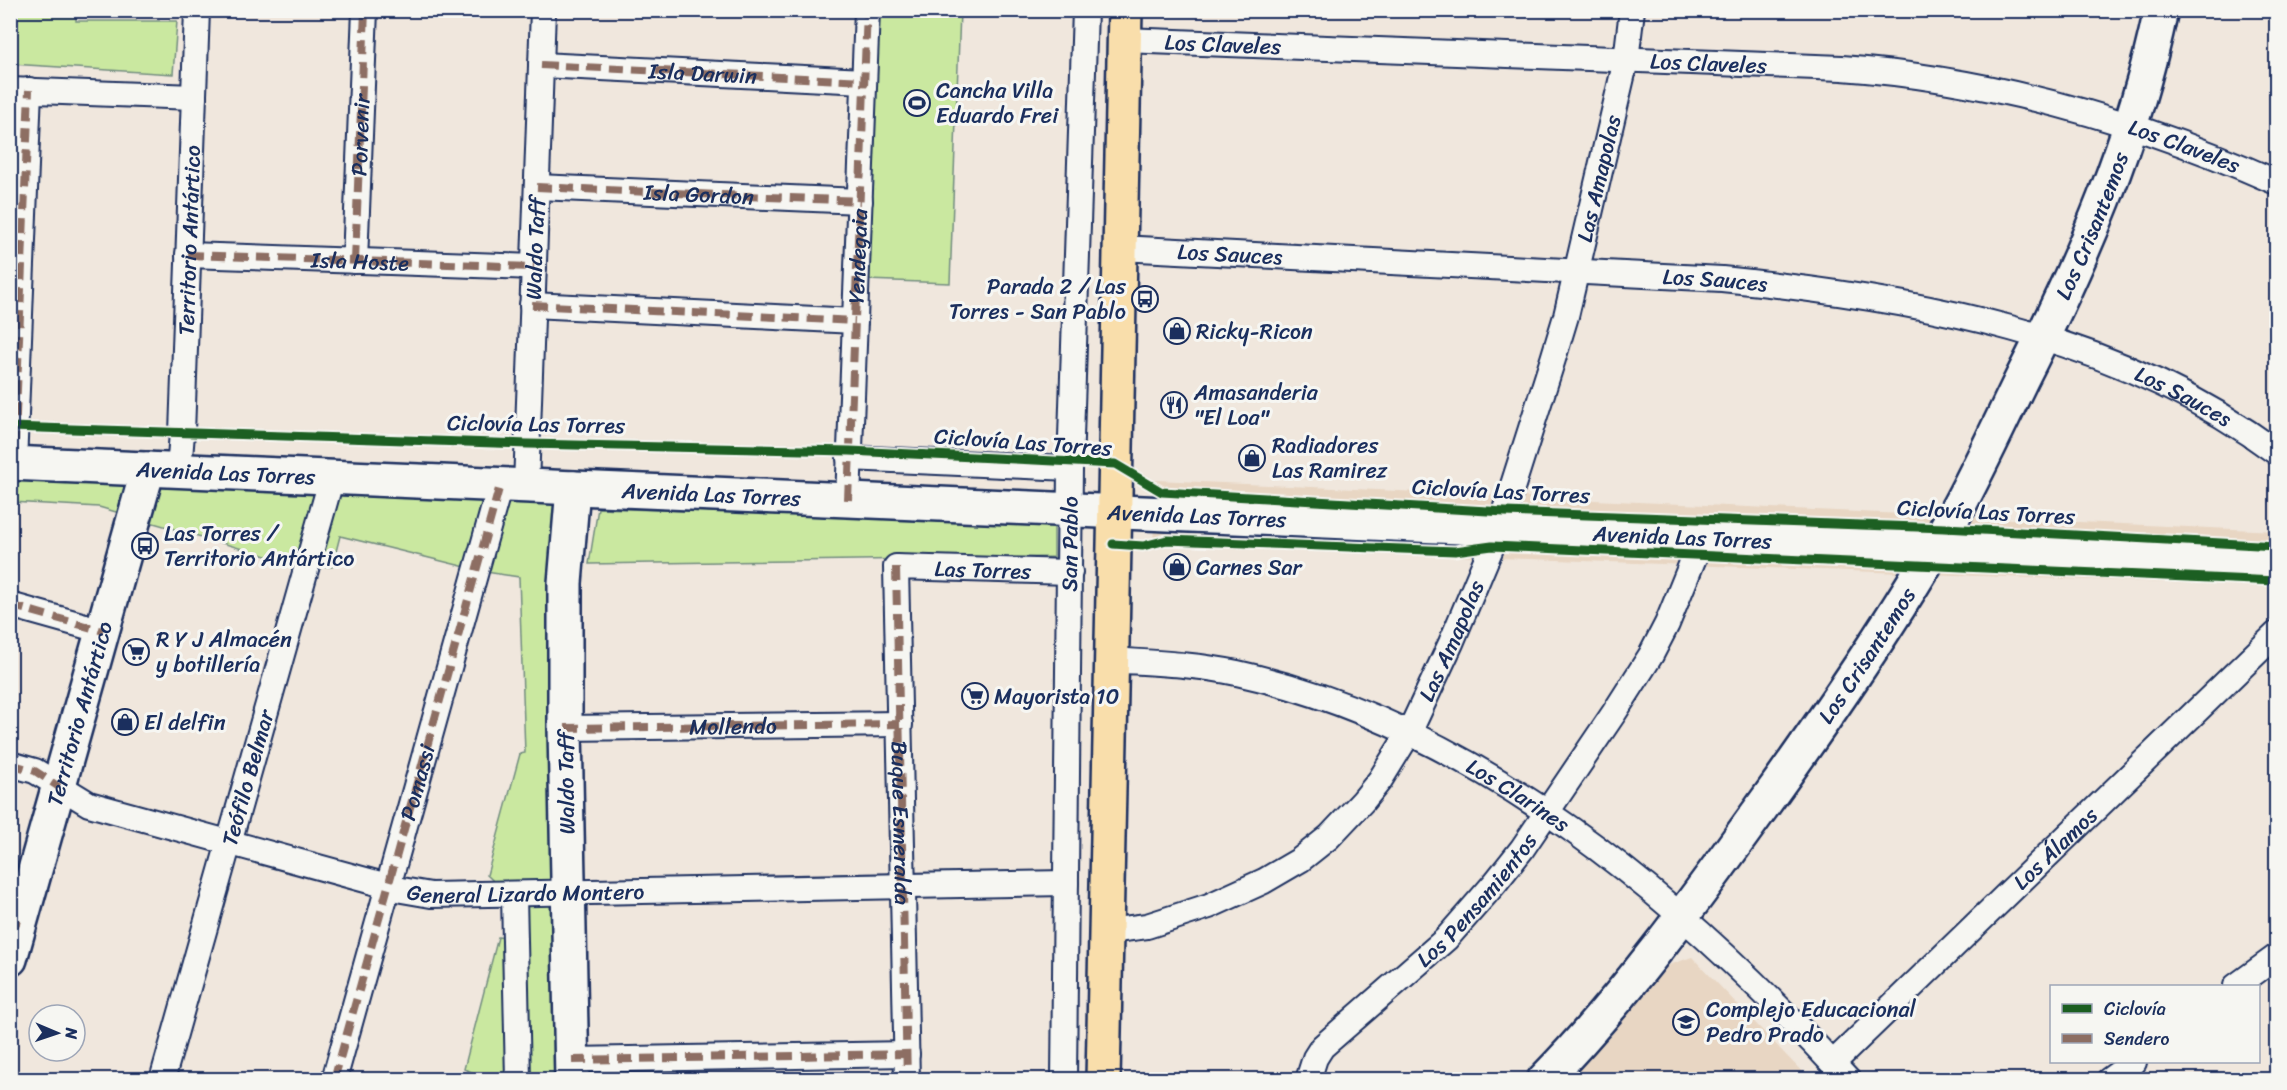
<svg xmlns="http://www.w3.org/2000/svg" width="2287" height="1090" viewBox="0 0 2287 1090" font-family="Sriracha,sans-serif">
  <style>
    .built { fill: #e8d6c3 }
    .green { fill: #cae8a0; stroke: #728c7f; stroke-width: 1.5 }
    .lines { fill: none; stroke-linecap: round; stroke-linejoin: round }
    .street-casing { stroke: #1b2f5e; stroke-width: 28 }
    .secondary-casing { stroke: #1b2f5e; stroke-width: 38 }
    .primary-casing { stroke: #1b2f5e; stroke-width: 38 }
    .street { stroke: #f6f6f2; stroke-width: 24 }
    .secondary { stroke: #f6f6f2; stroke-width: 33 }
    .primary { stroke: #f9deab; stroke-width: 33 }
    .quiet { stroke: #8d6e63; stroke-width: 8; stroke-dasharray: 15 8; stroke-linecap: butt }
    .cycleway-casing { stroke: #f6f6f2; stroke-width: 13 }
    .cycleway { stroke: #1b5e20; stroke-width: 9 }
    .labels { text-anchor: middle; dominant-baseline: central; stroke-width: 6; stroke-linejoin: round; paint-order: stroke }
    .street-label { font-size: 22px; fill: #1b2f5e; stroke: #f6f6f2 }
    .poi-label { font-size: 22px; fill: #1b2f5e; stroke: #f6f6f2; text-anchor: start }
  </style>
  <rect width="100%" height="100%" fill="#f0e7dd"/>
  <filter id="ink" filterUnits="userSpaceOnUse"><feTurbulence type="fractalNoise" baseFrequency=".0167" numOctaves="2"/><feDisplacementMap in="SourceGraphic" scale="12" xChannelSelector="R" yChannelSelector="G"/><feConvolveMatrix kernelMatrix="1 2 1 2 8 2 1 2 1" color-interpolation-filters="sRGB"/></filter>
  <g filter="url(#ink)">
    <!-- built -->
    <path class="built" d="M 1156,480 L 2276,531 L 2276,587 L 1153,545 Z
      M 1692,957 L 1809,1079 L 1566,1080 L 1669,965 Z"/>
    <!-- green -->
    <path class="green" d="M 10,11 L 76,11 L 76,21 L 177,21 L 173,74 L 11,64 Z
      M 875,11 L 960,11 L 950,283 L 866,280 Z
      M 10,478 L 559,501 L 564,1079 L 528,1079 L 523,909 L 487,875 L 520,754 L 525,753 L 519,577 L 486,572 L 340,536 L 332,567 L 294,564 L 99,507 L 11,502 Z
      M 598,508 L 1054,523 L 1054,557 L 589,564 Z
      M 498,937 L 506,938 L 509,1079 L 489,1079 L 464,1069 Z"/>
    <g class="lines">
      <defs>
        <g id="street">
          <path id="s1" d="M 1124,40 L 1842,68 C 1994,79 2138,121 2276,182"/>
          <path id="s2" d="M 541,65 L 864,81"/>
          <path d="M 10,90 L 194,97"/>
          <path d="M 537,187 L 860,201"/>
          <path id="s3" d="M 1120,248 L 1722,279 C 1915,298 2117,334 2276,452"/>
          <path id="s4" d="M 188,255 L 534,267"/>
          <path id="s5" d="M 355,261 L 365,10"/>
          <path d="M 532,305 L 855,321"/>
          <path d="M 849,458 L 1070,468"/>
          <path d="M 14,464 L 29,90"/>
          <path id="s6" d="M 179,470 L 182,433 L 197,10"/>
          <path id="s7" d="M 526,486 L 543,10"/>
          <path id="s8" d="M 848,500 L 867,10"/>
          <path d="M 10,605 L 103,631"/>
          <path id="s9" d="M 1110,660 C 1153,663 1195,664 1237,673 C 1478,726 1685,902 1848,1080"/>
          <path id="s10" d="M 565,728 L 900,724"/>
          <path id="s11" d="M 10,764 L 35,771 L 89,804 L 402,890 L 431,895 L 1066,883"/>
          <path d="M 514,895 L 518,1080"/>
          <path id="s12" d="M 1108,931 L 1147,926 L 1209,906 L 1264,881 L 1300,860 L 1329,837 L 1363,801 L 1380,780 L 1409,733 L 1451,643 L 1499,529 L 1553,359 L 1566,316 L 1626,60 L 1632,10"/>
          <path d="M 2236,986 L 2276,957"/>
          <path d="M 572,1060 L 907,1054"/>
          <path id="s13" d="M 1833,1063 L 2276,634"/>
          <path id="s14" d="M 162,1080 L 332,477"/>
          <path d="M 334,1080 L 500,485"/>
          <path id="s15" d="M 907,1080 L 896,567 L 1070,572"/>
          <path id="s16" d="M 1064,1080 L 1070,468 L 1085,10"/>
          <path id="s17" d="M 1308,1080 L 1315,1058 L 1322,1047 L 1446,939 L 1495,883 L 1522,849 L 1614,713 L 1651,655 L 1667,624 L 1702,538"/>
          <path d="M 2109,1080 L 2134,1062"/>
        </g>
        <g id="secondary">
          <path id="s18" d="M 10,463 L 2276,563"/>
          <path id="s19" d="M 10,959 L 148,469"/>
          <path d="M 572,1080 L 565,728 L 565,583 L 573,488"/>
          <path id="s20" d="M 1544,1080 C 1625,997 1692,904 1759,811 C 1829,714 1896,617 1955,513 C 1979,469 2000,423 2022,378 C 2082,260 2134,141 2161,10"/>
        </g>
        <path id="primary" d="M 1103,1080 L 1125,10"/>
      </defs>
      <!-- street casing -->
      <use href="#street" class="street-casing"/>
      <!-- secondary casing -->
      <use href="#secondary" class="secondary-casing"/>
      <!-- primary casing -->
      <use href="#primary" class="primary-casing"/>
      <!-- street -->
      <use href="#street" class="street"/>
      <!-- secondary -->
      <use href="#secondary" class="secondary"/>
      <!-- primary -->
      <use href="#primary" class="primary"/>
      <!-- quiet -->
      <g class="quiet">
        <path d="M 541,65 L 864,81"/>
        <path id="s21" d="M 537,187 L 860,201"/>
        <path d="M 188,255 L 534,267"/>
        <path d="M 355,261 L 365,10"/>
        <path d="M 532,305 L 855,321"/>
        <path d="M 14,464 L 29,90"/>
        <path d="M 848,500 L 867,10"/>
        <path id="s22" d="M 896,567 L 907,1080"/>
        <path d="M 10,605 L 103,631"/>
        <path d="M 565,728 L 900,724"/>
        <path d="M 10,764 L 35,771 L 59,787"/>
        <path d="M 10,921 L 20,924"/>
        <path d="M 572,1060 L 907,1054"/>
        <path id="s23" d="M 334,1080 L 500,485"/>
      </g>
      <defs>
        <path id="cycleway" d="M 10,427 L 528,444 L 850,451 L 1115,464 L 1162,492 L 1505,512 L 1945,528 L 2276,546
          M 1113,544 L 1143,546 L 1167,540 L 1455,551 L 1492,546 L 2276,581"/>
      </defs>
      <!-- cycleway casing -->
      <use href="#cycleway" class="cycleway-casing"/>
      <!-- cycleway -->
      <use href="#cycleway" class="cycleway"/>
    </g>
  </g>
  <!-- icons -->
  <defs>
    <symbol id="stadium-ring" viewBox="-11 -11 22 22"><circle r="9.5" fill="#f6f6f2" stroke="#1b2f5e" stroke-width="1.5"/><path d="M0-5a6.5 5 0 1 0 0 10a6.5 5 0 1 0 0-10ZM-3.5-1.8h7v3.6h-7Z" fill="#1b2f5e"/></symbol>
    <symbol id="bus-ring" viewBox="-11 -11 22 22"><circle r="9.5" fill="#f6f6f2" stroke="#1b2f5e" stroke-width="1.5"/><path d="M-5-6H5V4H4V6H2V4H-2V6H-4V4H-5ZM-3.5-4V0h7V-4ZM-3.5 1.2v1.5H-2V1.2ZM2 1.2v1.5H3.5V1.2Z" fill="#1b2f5e"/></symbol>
    <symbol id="shop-ring" viewBox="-11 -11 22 22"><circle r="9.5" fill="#f6f6f2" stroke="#1b2f5e" stroke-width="1.5"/><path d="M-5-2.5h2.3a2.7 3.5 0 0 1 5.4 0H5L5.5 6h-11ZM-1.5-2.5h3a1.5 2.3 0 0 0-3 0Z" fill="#1b2f5e"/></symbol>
    <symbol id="restaurant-ring" viewBox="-11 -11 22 22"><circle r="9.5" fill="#f6f6f2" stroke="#1b2f5e" stroke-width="1.5"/><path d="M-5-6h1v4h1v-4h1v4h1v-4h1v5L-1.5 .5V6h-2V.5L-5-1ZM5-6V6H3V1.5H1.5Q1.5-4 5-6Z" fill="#1b2f5e"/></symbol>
    <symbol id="supermarket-ring" viewBox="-11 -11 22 22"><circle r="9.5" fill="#f6f6f2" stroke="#1b2f5e" stroke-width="1.5"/><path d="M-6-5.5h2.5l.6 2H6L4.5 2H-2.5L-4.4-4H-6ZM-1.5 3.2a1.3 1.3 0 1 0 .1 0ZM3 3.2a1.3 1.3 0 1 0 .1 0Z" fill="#1b2f5e"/></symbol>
    <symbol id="school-ring" viewBox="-11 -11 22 22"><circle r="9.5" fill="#f6f6f2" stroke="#1b2f5e" stroke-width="1.5"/><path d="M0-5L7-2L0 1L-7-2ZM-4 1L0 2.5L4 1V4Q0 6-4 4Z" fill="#1b2f5e"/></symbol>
  </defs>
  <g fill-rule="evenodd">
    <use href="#stadium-ring" x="902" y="88" width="30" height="30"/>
    <use href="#bus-ring" x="1130" y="284" width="30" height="30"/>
    <use href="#shop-ring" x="1162" y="316" width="30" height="30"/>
    <use href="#restaurant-ring" x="1159" y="390" width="30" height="30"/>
    <use href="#shop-ring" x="1237" y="443" width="30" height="30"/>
    <use href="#bus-ring" x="130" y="531" width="30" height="30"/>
    <use href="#shop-ring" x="1162" y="552" width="30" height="30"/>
    <use href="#supermarket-ring" x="121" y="637" width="30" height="30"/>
    <use href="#supermarket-ring" x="960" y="681" width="30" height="30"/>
    <use href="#shop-ring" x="110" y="707" width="30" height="30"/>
    <use href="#school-ring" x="1671" y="1007" width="30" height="30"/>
  </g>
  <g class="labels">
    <!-- street labels -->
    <g class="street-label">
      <text stroke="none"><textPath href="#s1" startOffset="99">Los Claveles</textPath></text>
      <text stroke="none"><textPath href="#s1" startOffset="585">Los Claveles</textPath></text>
      <text stroke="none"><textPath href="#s2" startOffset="162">Isla Darwin</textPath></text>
      <text stroke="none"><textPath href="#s5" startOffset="126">Porvenir</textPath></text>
      <text stroke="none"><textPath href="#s1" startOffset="1071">Los Claveles</textPath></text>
      <text stroke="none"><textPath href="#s12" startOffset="963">Las Amapolas</textPath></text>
      <text stroke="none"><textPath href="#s21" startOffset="162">Isla Gordon</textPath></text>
      <text stroke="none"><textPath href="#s20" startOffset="1020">Los Crisantemos</textPath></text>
      <text stroke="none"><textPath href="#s6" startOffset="230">Territorio Antártico</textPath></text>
      <text stroke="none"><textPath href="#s7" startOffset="238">Waldo Taff</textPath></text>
      <text stroke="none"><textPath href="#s3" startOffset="110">Los Sauces</textPath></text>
      <text stroke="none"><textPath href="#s8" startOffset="244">Yendegaia</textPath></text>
      <text stroke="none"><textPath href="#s4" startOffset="172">Isla Hoste</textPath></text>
      <text stroke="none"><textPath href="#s3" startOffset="596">Los Sauces</textPath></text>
      <text stroke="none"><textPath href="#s3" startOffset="1082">Los Sauces</textPath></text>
      <text transform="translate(536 424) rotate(1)">Ciclovía Las Torres</text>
      <text transform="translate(1023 442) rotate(4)">Ciclovía Las Torres</text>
      <text stroke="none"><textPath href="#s18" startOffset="216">Avenida Las Torres</textPath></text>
      <text transform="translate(1501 491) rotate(3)">Ciclovía Las Torres</text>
      <text stroke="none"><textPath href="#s18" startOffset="702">Avenida Las Torres</textPath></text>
      <text transform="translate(1986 512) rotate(3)">Ciclovía Las Torres</text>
      <text stroke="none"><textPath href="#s18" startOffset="1188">Avenida Las Torres</textPath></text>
      <text stroke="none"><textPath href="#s18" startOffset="1674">Avenida Las Torres</textPath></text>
      <text stroke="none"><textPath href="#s16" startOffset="536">San Pablo</textPath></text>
      <text stroke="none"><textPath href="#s15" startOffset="600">Las Torres</textPath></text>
      <text stroke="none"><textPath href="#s12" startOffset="477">Las Amapolas</textPath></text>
      <text stroke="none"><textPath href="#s20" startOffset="534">Los Crisantemos</textPath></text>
      <text stroke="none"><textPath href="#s19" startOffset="255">Territorio Antártico</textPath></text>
      <text stroke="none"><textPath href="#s10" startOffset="168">Mollendo</textPath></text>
      <text stroke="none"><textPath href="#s14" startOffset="314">Teófilo Belmar</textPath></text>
      <text stroke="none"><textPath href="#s23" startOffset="309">Pomassi</textPath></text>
      <text transform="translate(566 783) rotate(-91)">Waldo Taff</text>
      <text stroke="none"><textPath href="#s9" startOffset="436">Los Clarines</textPath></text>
      <text stroke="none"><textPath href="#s22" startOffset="256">Buque Esmeralda</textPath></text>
      <text stroke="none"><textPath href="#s13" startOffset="309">Los Álamos</textPath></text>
      <text stroke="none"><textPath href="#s11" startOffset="538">General Lizardo Montero</textPath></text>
      <text stroke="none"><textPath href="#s17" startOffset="250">Los Pensamientos</textPath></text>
    </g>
    <!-- poi labels -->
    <g class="poi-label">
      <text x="936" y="90">Cancha Villa<tspan x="936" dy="25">Eduardo Frei</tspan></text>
      <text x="1126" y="286" text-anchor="end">Parada 2 / Las<tspan x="1126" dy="25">Torres - San Pablo</tspan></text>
      <text x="1196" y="331">Ricky-Ricon</text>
      <text x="1194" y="392">Amasanderia<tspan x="1194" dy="25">"El Loa"</tspan></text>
      <text x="1272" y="445">Radiadores<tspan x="1272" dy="25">Las Ramirez</tspan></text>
      <text x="164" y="533">Las Torres /<tspan x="164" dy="25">Territorio Antártico</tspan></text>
      <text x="1196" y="567">Carnes Sar</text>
      <text x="156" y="639">R Y J Almacén<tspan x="156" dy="25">y botillería</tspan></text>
      <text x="994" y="696">Mayorista 10</text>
      <text x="144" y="722">El delfin</text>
      <text x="1706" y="1009">Complejo Educacional<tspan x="1706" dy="25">Pedro Prado</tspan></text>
    </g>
  </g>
  <!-- margin -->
  <rect width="2287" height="1090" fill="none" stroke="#f6f6f2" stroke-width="36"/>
  <rect x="18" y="18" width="2251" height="1054" fill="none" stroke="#1b2f5e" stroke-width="2" filter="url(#ink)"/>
  <!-- legend -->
  <rect x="2050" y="985" width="210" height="78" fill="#f6f6f2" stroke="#9ea6b7" stroke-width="1.5"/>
  <rect x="2062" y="1004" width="30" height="9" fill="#1b5e20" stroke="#9ea6b7" stroke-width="1.5"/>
  <text x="2104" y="1015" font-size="18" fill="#1b2f5e">Ciclovía</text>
  <rect x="2062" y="1034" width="30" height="9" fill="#8d6e63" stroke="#9ea6b7" stroke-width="1.5"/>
  <text x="2104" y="1045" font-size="18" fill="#1b2f5e">Sendero</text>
  <!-- north arrow -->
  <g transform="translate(57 1033) rotate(92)"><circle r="28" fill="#f6f6f2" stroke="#9ea6b7" stroke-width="1.5"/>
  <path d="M0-4.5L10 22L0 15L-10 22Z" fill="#1b2f5e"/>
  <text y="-9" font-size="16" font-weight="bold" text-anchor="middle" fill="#1b2f5e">N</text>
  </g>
</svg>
